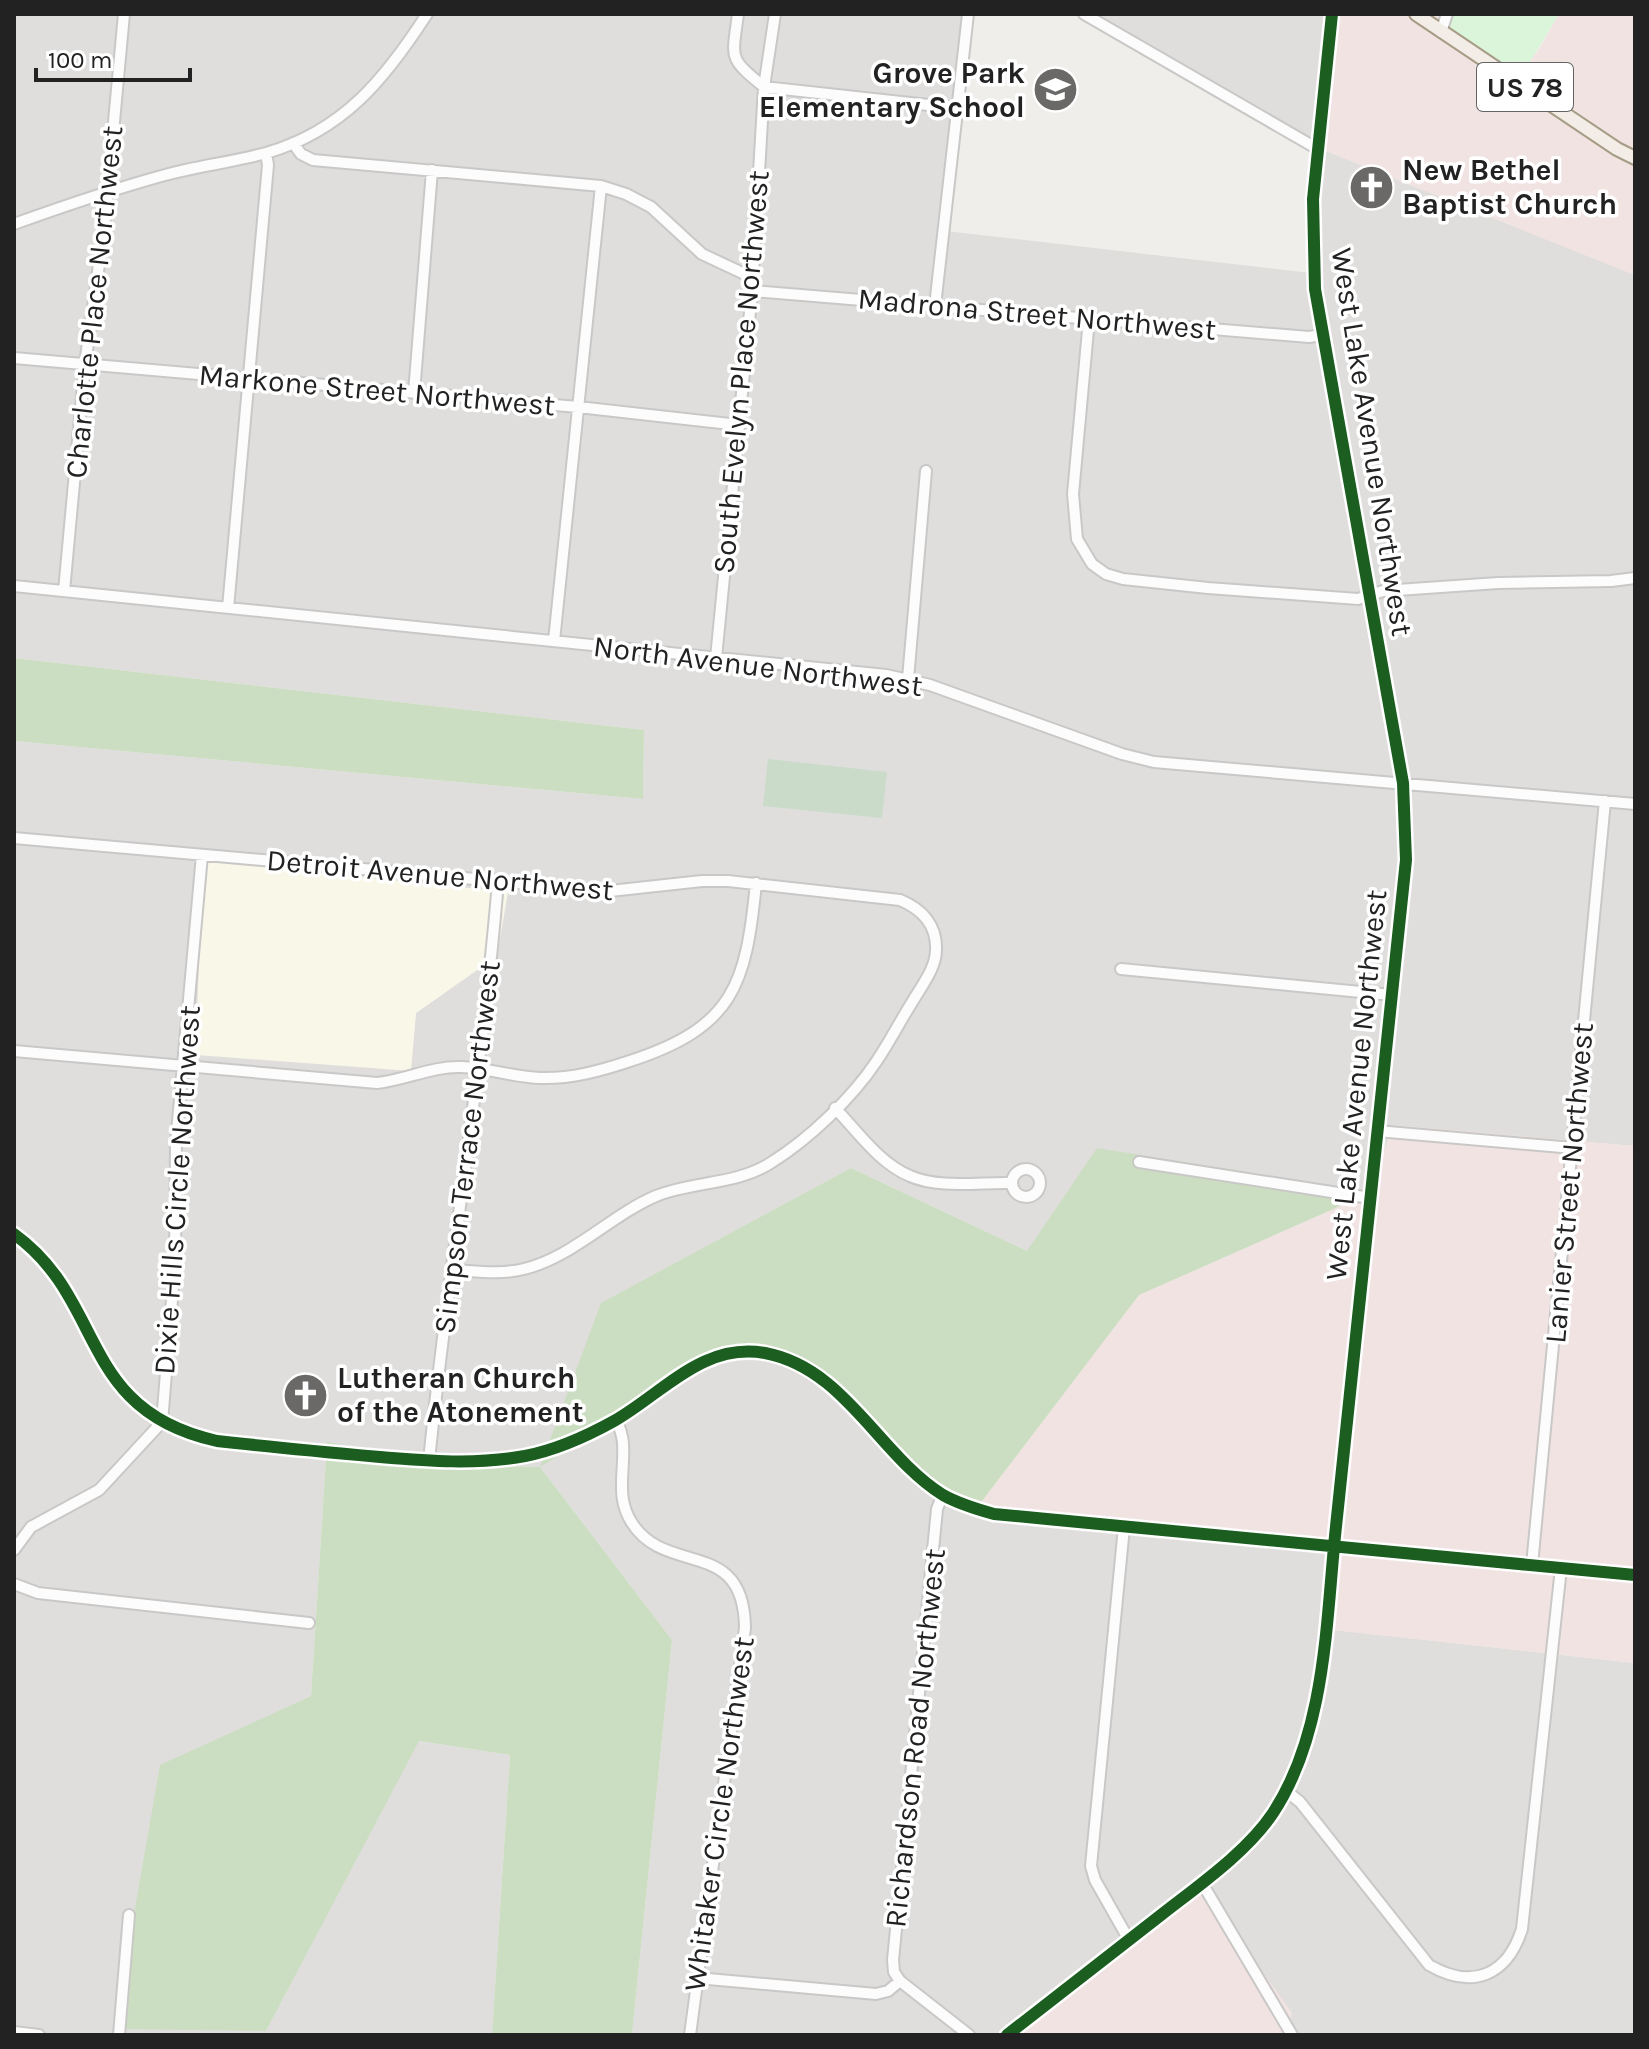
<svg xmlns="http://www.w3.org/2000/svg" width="1649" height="2049" viewBox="0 0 1649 2049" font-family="Karla,sans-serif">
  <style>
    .residential { fill: #dfdedc; fill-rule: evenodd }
    .commercial { fill: #f1e3e1 }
    .education { fill: #f8f7e8 }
    .forest { fill: #cbdec1 }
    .cemetery { fill: #cadbca }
    .park { fill: #daf5da }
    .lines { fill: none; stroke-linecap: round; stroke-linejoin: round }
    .minor-casing { stroke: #c9c8c7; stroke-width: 14 }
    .major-casing { stroke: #a79c86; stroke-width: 16 }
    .minor { stroke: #fdfcfc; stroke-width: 10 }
    .major { stroke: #f3ede7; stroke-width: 12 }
    .cycleway-casing { stroke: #fff; stroke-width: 17 }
    .cycleway { stroke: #1b5e20; stroke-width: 12 }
    .labels { text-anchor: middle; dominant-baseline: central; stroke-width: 7; stroke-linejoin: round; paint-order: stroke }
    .shield { fill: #fff; stroke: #646464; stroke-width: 2 }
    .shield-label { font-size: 28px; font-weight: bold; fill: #222 }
    .poi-label { font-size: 30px; font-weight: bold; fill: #222; stroke: #fff; text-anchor: start }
    .street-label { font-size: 30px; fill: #222; stroke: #fff }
  </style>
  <rect width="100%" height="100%" fill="#f0eeeb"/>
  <!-- residential -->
  <path class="residential" d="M 14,14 L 964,14 L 937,230 L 1311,273 L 1307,192 L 1311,145 L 1086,14 L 1337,14 L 1311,145 L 1635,275 L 1635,1146 L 1392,1126 L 1372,1192 L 1027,1251 L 851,1168 L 602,1303 L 691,1372 L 748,1350 L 814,1369 L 979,1505 L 1331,1542 L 1334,1630 L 1635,1663 L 1635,2035 L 1285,2035 L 1292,2013 L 1085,1984 L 1008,2035 L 632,2035 L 672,1640 L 540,1467 L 465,1466 L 327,1443 L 311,1696 L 160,1766 L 266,2031 L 418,1741 L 510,1755 L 492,2035 L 14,2035 L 14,741 L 643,799 L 644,730 L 14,658 ZM 202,861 L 497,956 L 416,1013 L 410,1071 Z"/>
  <!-- commercial -->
  <path class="commercial" d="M 1337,14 L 1441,14 L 1437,29 L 1537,53 L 1559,14 L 1635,14 L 1635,275 L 1311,145 Z
    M 1392,1125 L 1635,1146 L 1635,1663 L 1333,1630 L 1331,1542 L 979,1505 L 1139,1295 L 1372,1192 Z
    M 1203,1889 L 1292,2013 L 1285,2035 L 1008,2035 L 1085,1984 Z"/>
  <!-- education -->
  <path class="education" d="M 202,861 L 508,892 L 497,956 L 416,1013 L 411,1071 L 196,1055 Z"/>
  <!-- forest -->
  <path class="forest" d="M 14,658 L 644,730 L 643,799 L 14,741 Z
    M 1097,1148 L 1372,1192 L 1139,1295 L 979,1505 L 900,1471 L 814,1369 L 748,1350 L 691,1372 L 540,1467 L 672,1640 L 632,2035 L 492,2035 L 510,1755 L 419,1741 L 266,2031 L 114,2029 L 160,1765 L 311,1696 L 327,1442 L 465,1466 L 540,1467 L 601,1303 L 851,1168 L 1027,1251 Z"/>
  <!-- cemetery -->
  <path class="cemetery" d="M 768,759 L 887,772 L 882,818 L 763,806 Z"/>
  <!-- park -->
  <path class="park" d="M 1441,14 L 1559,14 L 1521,77 L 1436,29 Z"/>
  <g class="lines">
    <defs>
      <path id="minor" d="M 738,14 C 732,60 728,57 764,87
        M 1084,14 L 1316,148
        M 1441,32 L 1447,14
        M 764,87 L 956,108
        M 293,143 L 301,154 L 313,160 L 601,186 L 626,194 L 651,207 L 702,254 L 753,278
        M 14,224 C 64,206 114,189 165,175 C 198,166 233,162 266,153 C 343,131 385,79 427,14
        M 752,291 L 1309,337 L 1321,335
        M 935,306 L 968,14
        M 1089,319 L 1073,494 L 1077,539 L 1092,564 L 1106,574 L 1123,579 L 1208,588 L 1358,599 L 1383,591 L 1498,583 L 1611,581 L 1635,578
        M 14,358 L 578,407 L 739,425
        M 414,393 L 432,170
        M 14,586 L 886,675 L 930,685 L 1122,754 L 1154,762 L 1635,804
        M 64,591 L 85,364 L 104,229 L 124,14
        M 228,608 L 268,165 L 266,153
        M 554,641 L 601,186
        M 716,658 L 752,291 L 764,87 L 775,14
        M 908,679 L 926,471
        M 14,838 L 610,891 L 702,881 L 728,881 L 900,900 C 922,909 937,925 936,950 C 936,969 920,988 911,1004 C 899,1023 889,1043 876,1062 C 852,1098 809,1139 772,1162 C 738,1185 693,1181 656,1196 C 611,1215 573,1257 524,1269 C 500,1275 475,1271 451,1270
        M 1121,969 L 1392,995
        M 14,1051 L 377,1083 C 405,1080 433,1066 461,1067 C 488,1068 514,1077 540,1078 C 571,1079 600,1071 630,1061 C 734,1027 746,985 756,883
        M 835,1108 C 857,1131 880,1164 910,1176 C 939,1189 980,1182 1011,1183
        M 1377,1131 L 1573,1148
        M 1139,1162 L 1370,1198
        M1012 1183a14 14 0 1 1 28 0a14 14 0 1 1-28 0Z
        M 617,1420 C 619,1427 623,1436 623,1444 C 625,1472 615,1497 632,1523 C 666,1577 744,1536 745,1628 L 690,2035
        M 429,1461 C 448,1267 482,1076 498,882
        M 943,1494 L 937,1509 L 893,1960 L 894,1972 L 900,1981 L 969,2035
        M 1124,1527 L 1091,1866 L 1095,1880 L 1129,1940
        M 14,1550 L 31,1527 L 99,1490 L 162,1422 L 175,1263 L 176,1143 L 202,855
        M 1532,1565 L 1605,801
        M 14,1584 L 38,1593 L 309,1623
        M 1285,1790 L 1300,1802 L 1429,1965 C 1472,1990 1507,1976 1522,1929 L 1561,1568
        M 1202,1883 L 1292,2035
        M 697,1978 L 876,1994 L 888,1991 L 900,1981
        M 14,2032 L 39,2035
        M 119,2035 L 129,1915
        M 1007,2035 C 1059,1995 1110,1955 1161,1915 C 1198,1886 1247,1852 1273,1813 C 1325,1734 1326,1626 1335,1536 L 1406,860 L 1403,783 L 1315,289 L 1313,199 L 1332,14"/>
      <path id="major" d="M 1416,14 L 1617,149 L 1635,158
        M 14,1234 C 107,1301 77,1410 217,1441 C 271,1447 325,1452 380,1457 C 428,1461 476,1465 525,1456 C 556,1450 587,1436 614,1421 C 663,1393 703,1342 765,1353 C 845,1368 879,1455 943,1495 C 959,1504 976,1509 994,1514 L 1635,1575"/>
    </defs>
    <!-- minor casing -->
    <use href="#minor" class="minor-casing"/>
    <!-- major casing -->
    <use href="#major" class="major-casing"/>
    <!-- minor -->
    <use href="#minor" class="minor"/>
    <!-- major -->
    <use href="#major" class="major"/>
    <defs>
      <path id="cycleway" d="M 14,1234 C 107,1301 77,1410 217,1441 C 271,1447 325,1452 380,1457 C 428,1461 476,1465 525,1456 C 556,1450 587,1436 614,1421 C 663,1393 703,1342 765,1353 C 845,1368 879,1455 943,1495 C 959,1504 976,1509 994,1514 L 1635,1575
        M 1007,2035 C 1059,1995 1110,1955 1161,1915 C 1198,1886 1247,1852 1273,1813 C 1325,1734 1326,1626 1335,1536 L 1406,860 L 1403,783 L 1315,289 L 1313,199 L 1332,14"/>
    </defs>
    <!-- cycleway casing -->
    <use href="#cycleway" class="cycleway-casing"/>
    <!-- cycleway -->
    <use href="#cycleway" class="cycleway"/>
  </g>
  <!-- icons -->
  <defs>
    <symbol id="school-disc" viewBox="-11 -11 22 22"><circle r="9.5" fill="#6a6968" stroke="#fff"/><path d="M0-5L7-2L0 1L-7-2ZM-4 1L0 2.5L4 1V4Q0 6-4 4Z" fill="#fff"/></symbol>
    <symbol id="church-disc" viewBox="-11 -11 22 22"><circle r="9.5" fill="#6a6968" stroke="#fff"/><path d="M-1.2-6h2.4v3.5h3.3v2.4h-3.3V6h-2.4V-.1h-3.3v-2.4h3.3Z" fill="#fff"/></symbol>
  </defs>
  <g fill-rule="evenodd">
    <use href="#school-disc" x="1030" y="64" width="51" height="51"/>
    <use href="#church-disc" x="1346" y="162" width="51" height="51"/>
    <use href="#church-disc" x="280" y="1370" width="51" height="51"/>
  </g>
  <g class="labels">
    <!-- shield labels -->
    <rect class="shield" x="1477" y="63" width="96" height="48" rx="6"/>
    <g class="shield-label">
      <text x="1525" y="87">US 78</text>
    </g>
    <!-- poi labels -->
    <g class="poi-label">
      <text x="1025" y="73" text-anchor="end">Grove Park<tspan x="1025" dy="34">Elementary School</tspan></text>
      <text x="1402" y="170">New Bethel<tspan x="1402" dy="34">Baptist Church</tspan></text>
      <text x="337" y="1378">Lutheran Church<tspan x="337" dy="34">of the Atonement</tspan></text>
    </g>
    <!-- street labels -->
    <g class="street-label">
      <text transform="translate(94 302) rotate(-84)">Charlotte Place Northwest</text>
      <text transform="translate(1037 314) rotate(5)">Madrona Street Northwest</text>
      <text transform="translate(741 372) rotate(-85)">South Evelyn Place Northwest</text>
      <text transform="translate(377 390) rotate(5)">Markone Street Northwest</text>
      <text transform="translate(1372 442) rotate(81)">West Lake Avenue Northwest</text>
      <text transform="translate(758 666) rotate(7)">North Avenue Northwest</text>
      <text transform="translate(440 875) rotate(5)">Detroit Avenue Northwest</text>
      <text transform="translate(1356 1085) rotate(-84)">West Lake Avenue Northwest</text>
      <text transform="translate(467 1147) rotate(-83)">Simpson Terrace Northwest</text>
      <text transform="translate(1569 1183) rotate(-85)">Lanier Street Northwest</text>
      <text transform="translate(177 1190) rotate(-86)">Dixie Hills Circle Northwest</text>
      <text transform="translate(915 1738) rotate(-84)">Richardson Road Northwest</text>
      <text transform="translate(719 1814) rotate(-82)">Whitaker Circle Northwest</text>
    </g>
  </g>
  <!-- border -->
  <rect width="1649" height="2049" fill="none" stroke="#222222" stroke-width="32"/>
  <!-- scale -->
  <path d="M36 68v12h154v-12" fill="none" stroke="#222222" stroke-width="4"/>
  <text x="48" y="68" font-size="24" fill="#222222" stroke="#ffffff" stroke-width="6" paint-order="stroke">100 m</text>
</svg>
